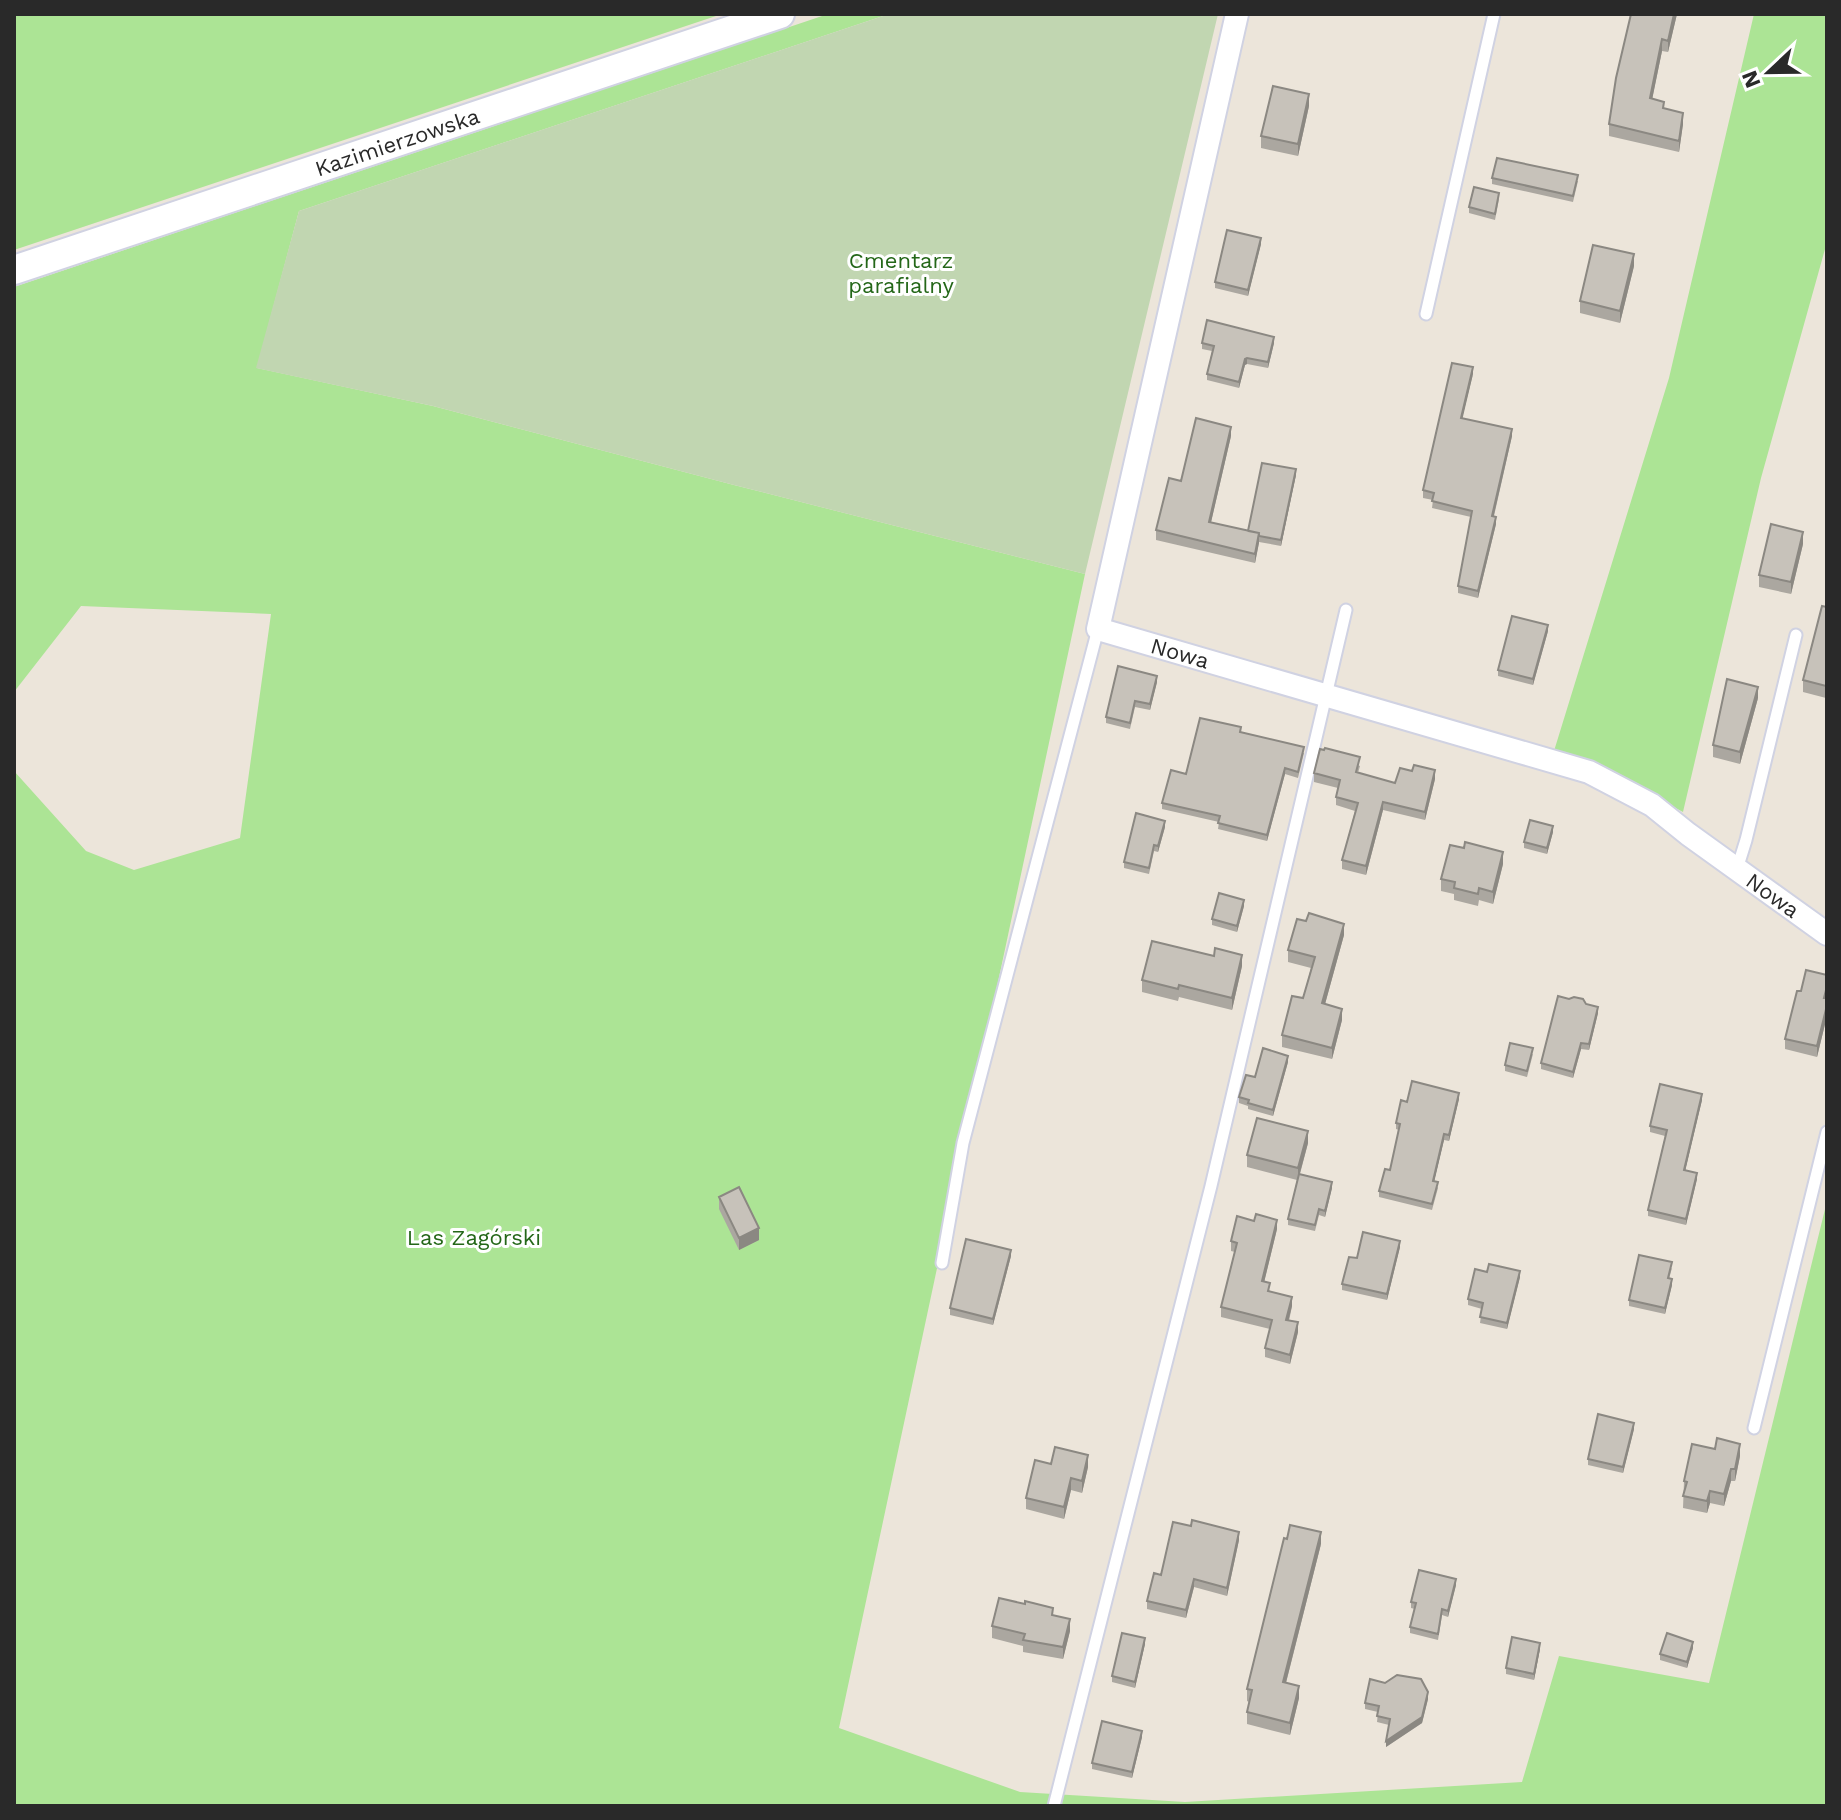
<svg xmlns="http://www.w3.org/2000/svg" width="1841" height="1820" viewBox="0 0 1841 1820" font-family="'Work Sans',sans-serif">
  <style>
    .green { fill: #ace495 }
    .cemetery { fill: #c1d6b1 }
    .lines { fill: none; stroke-linecap: round; stroke-linejoin: round }
    .service-casing { stroke: #d0d2e2; stroke-width: 15 }
    .minor-casing { stroke: #d0d2e2; stroke-width: 26 }
    .tertiary-casing { stroke: #d0d2e2; stroke-width: 32 }
    .service { stroke: #fff; stroke-width: 11 }
    .minor { stroke: #fff; stroke-width: 22 }
    .tertiary { stroke: #fff; stroke-width: 28 }
    .wall { fill: #aba7a0 }
    .shaded-wall { fill: #8b8882 }
    .building { fill: #c7c2ba; stroke: #8b8882; stroke-width: 2 }
    .labels { text-anchor: middle; dominant-baseline: central; stroke-width: 6; stroke-linejoin: round; paint-order: stroke }
    .street-label { font-size: 22px; fill: #292929; stroke: #fff }
    .park-label { font-size: 22px; fill: #246718; stroke: #fff }
  </style>
  <rect width="100%" height="100%" fill="#ece5da"/>
  <!-- green -->
  <path class="green" d="M 14,14 L 722,14 L 14,250 Z
    M 828,14 L 889,14 L 299,211 L 257,368 L 433,406 L 734,485 L 1085,574 L 839,1728 L 1020,1792 L 1185,1802 L 1522,1782 L 1559,1656 L 1709,1683 L 1827,1201 L 1827,1806 L 14,1806 L 14,771 L 86,851 L 134,870 L 240,838 L 271,614 L 81,606 L 14,692 L 14,287 Z
    M 1754,14 L 1827,14 L 1827,242 L 1761,478 L 1683,812 L 1600,767 L 1554,751 L 1669,378 Z"/>
  <!-- cemetery -->
  <path class="cemetery" d="M 889,14 L 1218,14 L 1085,574 L 734,485 L 433,406 L 256,368 L 299,211 Z"/>
  <g class="lines">
    <defs>
      <path id="service" d="M 1426,314 L 1494,14
        M 1737,869 L 1746,840 L 1796,635
        M 942,1263 L 963,1143 L 1098,629
        M 1754,1428 L 1827,1132
        M 1054,1806 L 1211,1186 L 1346,610"/>
      <g id="minor">
        <path id="s1" d="M 1237,14 L 1098,629 L 1589,772 L 1652,805 L 1688,834 L 1827,934"/>
      </g>
      <g id="tertiary">
        <path id="s2" d="M 14,270 L 780,14"/>
      </g>
    </defs>
    <!-- service casing -->
    <use href="#service" class="service-casing"/>
    <!-- minor casing -->
    <use href="#minor" class="minor-casing"/>
    <!-- tertiary casing -->
    <use href="#tertiary" class="tertiary-casing"/>
    <!-- service -->
    <use href="#service" class="service"/>
    <!-- minor -->
    <use href="#minor" class="minor"/>
    <!-- tertiary -->
    <use href="#tertiary" class="tertiary"/>
  </g>
  <!-- wall -->
  <path class="wall" d="M 1677,14 L 1668,52 L 1662,51 L 1652,99 L 1683,124 L 1679,152 L 1609,136 L 1609,124 Z
    M 1309,106 L 1298,156 L 1261,148 L 1261,136 Z
    M 1492,178 L 1578,181 L 1573,202 L 1492,184 Z
    M 1499,199 L 1495,220 L 1469,213 L 1469,207 Z
    M 1261,244 L 1248,296 L 1215,288 L 1215,282 Z
    M 1634,266 L 1620,323 L 1580,313 L 1580,301 Z
    M 1202,343 L 1274,343 L 1268,368 L 1247,364 L 1245,365 L 1239,388 L 1207,380 L 1207,374 L 1212,351 L 1202,349 Z
    M 1473,374 L 1462,418 L 1512,436 L 1494,516 L 1496,524 L 1478,598 L 1458,593 L 1458,586 L 1471,517 L 1432,508 L 1433,500 L 1423,498 L 1423,490 Z
    M 1231,436 L 1211,522 L 1248,531 L 1296,475 L 1281,546 L 1259,542 L 1255,563 L 1156,540 L 1156,530 L 1181,481 Z
    M 1803,544 L 1791,594 L 1759,587 L 1759,575 Z
    M 1827,607 L 1827,696 L 1826,698 L 1803,692 L 1803,680 Z
    M 1548,631 L 1533,685 L 1498,676 L 1498,670 Z
    M 1157,682 L 1150,710 L 1135,707 L 1130,729 L 1106,723 L 1106,717 Z
    M 1758,698 L 1740,764 L 1713,757 L 1713,745 Z
    M 1241,732 L 1304,753 L 1298,778 L 1285,774 L 1267,841 L 1218,829 L 1219,822 L 1162,809 L 1162,803 L 1186,774 Z
    M 1324,750 L 1360,766 L 1358,773 L 1395,783 L 1435,779 L 1425,820 L 1383,810 L 1366,875 L 1342,869 L 1342,860 L 1355,811 L 1336,805 L 1336,797 L 1338,788 L 1314,782 L 1314,773 Z
    M 1165,827 L 1158,852 L 1154,851 L 1149,874 L 1124,868 L 1124,862 Z
    M 1553,832 L 1547,854 L 1524,848 L 1524,842 Z
    M 1503,864 L 1493,904 L 1479,900 L 1478,906 L 1454,900 L 1454,894 L 1441,891 L 1441,879 Z
    M 1244,906 L 1237,932 L 1212,925 L 1212,919 Z
    M 1344,935 L 1325,1004 L 1342,1020 L 1332,1059 L 1282,1047 L 1282,1035 L 1303,998 L 1311,968 L 1288,962 L 1288,950 Z
    M 1242,966 L 1232,1010 L 1179,997 L 1178,1001 L 1142,992 L 1142,980 Z
    M 1827,975 L 1827,1016 L 1817,1057 L 1785,1049 L 1785,1039 L 1801,991 Z
    M 1586,1004 L 1598,1013 L 1589,1050 L 1581,1049 L 1573,1078 L 1541,1069 L 1541,1063 Z
    M 1533,1054 L 1527,1077 L 1505,1071 L 1505,1065 Z
    M 1288,1062 L 1273,1116 L 1248,1109 L 1248,1106 L 1239,1103 L 1239,1097 L 1255,1077 Z
    M 1459,1099 L 1449,1141 L 1444,1140 L 1434,1181 L 1438,1188 L 1432,1210 L 1379,1197 L 1379,1191 L 1390,1170 L 1399,1130 L 1396,1129 L 1396,1123 L 1407,1102 Z
    M 1702,1100 L 1685,1171 L 1697,1179 L 1686,1225 L 1648,1216 L 1648,1210 L 1665,1136 L 1650,1132 L 1650,1126 Z
    M 1308,1143 L 1300,1174 L 1332,1188 L 1325,1217 L 1319,1215 L 1315,1231 L 1288,1225 L 1288,1219 L 1297,1180 L 1247,1167 L 1247,1155 Z
    M 719,1197 L 759,1240 L 739,1250 L 719,1209 Z
    M 1277,1229 L 1264,1282 L 1270,1291 L 1292,1306 L 1289,1321 L 1298,1332 L 1290,1364 L 1265,1357 L 1265,1348 L 1270,1329 L 1221,1317 L 1221,1307 L 1235,1252 L 1231,1251 L 1231,1241 Z
    M 1400,1247 L 1387,1300 L 1342,1290 L 1342,1284 L 1357,1258 Z
    M 1011,1256 L 993,1325 L 950,1315 L 950,1308 Z
    M 1672,1268 L 1669,1279 L 1672,1285 L 1665,1314 L 1629,1306 L 1629,1300 Z
    M 1487,1272 L 1520,1277 L 1507,1329 L 1480,1323 L 1482,1309 L 1468,1305 L 1468,1299 Z
    M 1634,1429 L 1623,1473 L 1588,1465 L 1588,1459 Z
    M 1740,1456 L 1735,1481 L 1731,1481 L 1724,1506 L 1710,1503 L 1707,1513 L 1683,1508 L 1684,1481 Z
    M 1051,1464 L 1088,1467 L 1082,1493 L 1071,1490 L 1064,1519 L 1026,1509 L 1026,1498 Z
    M 1239,1540 L 1227,1596 L 1194,1587 L 1186,1618 L 1147,1609 L 1147,1601 L 1161,1575 Z
    M 1321,1544 L 1286,1683 L 1299,1698 L 1290,1735 L 1247,1724 L 1247,1712 L 1249,1702 L 1247,1701 L 1247,1689 Z
    M 1456,1585 L 1448,1617 L 1442,1615 L 1438,1640 L 1410,1633 L 1410,1627 L 1415,1609 L 1411,1608 L 1411,1602 Z
    M 1053,1615 L 1070,1631 L 1063,1659 L 1023,1652 L 1023,1646 L 992,1638 L 992,1626 Z
    M 1145,1644 L 1135,1688 L 1112,1682 L 1112,1676 Z
    M 1693,1648 L 1687,1668 L 1660,1660 L 1660,1654 Z
    M 1540,1649 L 1534,1680 L 1506,1674 L 1506,1668 Z
    M 1428,1699 L 1422,1723 L 1386,1747 L 1389,1725 L 1377,1722 L 1378,1712 L 1365,1709 L 1365,1703 Z
    M 1142,1737 L 1132,1778 L 1092,1769 L 1092,1763 Z"/>
  <!-- shaded-wall -->
  <path class="shaded-wall" d="M 1674,14 L 1677,14 L 1668,52 L 1668,41 Z
    M 1662,39 L 1662,51 L 1650,110 L 1650,98 Z
    M 1309,94 L 1309,106 L 1298,156 L 1298,144 Z
    M 1683,113 L 1683,124 L 1679,152 L 1679,141 Z
    M 1261,238 L 1261,244 L 1248,296 L 1248,290 Z
    M 1634,254 L 1634,266 L 1620,323 L 1620,311 Z
    M 1274,337 L 1274,343 L 1268,368 L 1268,362 Z
    M 1247,358 L 1247,364 L 1245,365 L 1239,388 L 1239,382 L 1245,359 Z
    M 1473,367 L 1473,374 L 1461,425 L 1461,418 Z
    M 1231,427 L 1231,436 L 1209,531 L 1209,522 Z
    M 1512,429 L 1512,436 L 1492,523 L 1492,516 Z
    M 1296,469 L 1296,475 L 1281,546 L 1281,540 Z
    M 1496,517 L 1496,524 L 1478,598 L 1478,591 Z
    M 1803,532 L 1803,544 L 1791,594 L 1791,582 Z
    M 1259,533 L 1259,543 L 1255,563 L 1255,554 Z
    M 1548,625 L 1548,631 L 1533,685 L 1533,679 Z
    M 1157,676 L 1157,682 L 1150,710 L 1150,704 Z
    M 1758,687 L 1758,698 L 1740,764 L 1740,752 Z
    M 1285,768 L 1285,774 L 1267,841 L 1267,835 Z
    M 1435,770 L 1435,779 L 1425,820 L 1425,812 Z
    M 1383,802 L 1383,810 L 1366,875 L 1366,866 Z
    M 1165,821 L 1165,827 L 1158,852 L 1158,846 Z
    M 1553,826 L 1553,832 L 1547,854 L 1547,848 Z
    M 1503,852 L 1503,864 L 1493,904 L 1493,892 Z
    M 1244,900 L 1244,906 L 1237,932 L 1237,926 Z
    M 1344,924 L 1344,935 L 1322,1015 L 1322,1003 Z
    M 1242,955 L 1242,966 L 1232,1010 L 1232,998 Z
    M 1827,1005 L 1827,1016 L 1817,1057 L 1817,1046 Z
    M 1598,1007 L 1598,1013 L 1589,1050 L 1589,1044 Z
    M 1342,1009 L 1342,1020 L 1332,1059 L 1332,1048 Z
    M 1581,1043 L 1581,1049 L 1573,1078 L 1573,1072 Z
    M 1288,1056 L 1288,1062 L 1273,1116 L 1273,1110 Z
    M 1459,1093 L 1459,1099 L 1449,1141 L 1449,1135 Z
    M 1702,1094 L 1702,1100 L 1684,1176 L 1684,1170 Z
    M 1308,1131 L 1308,1143 L 1298,1180 L 1298,1168 Z
    M 1444,1134 L 1444,1140 L 1433,1187 L 1433,1181 Z
    M 1697,1173 L 1697,1179 L 1686,1225 L 1686,1219 Z
    M 1332,1182 L 1332,1188 L 1325,1217 L 1325,1211 Z
    M 1277,1220 L 1277,1229 L 1262,1291 L 1262,1281 Z
    M 759,1228 L 759,1240 L 739,1250 L 739,1238 Z
    M 1400,1241 L 1400,1247 L 1387,1300 L 1387,1294 Z
    M 1011,1250 L 1011,1256 L 993,1325 L 993,1319 Z
    M 1520,1271 L 1520,1277 L 1507,1329 L 1507,1323 Z
    M 1672,1279 L 1672,1285 L 1665,1314 L 1665,1308 Z
    M 1292,1297 L 1292,1306 L 1286,1330 L 1286,1320 Z
    M 1298,1322 L 1298,1332 L 1290,1364 L 1290,1355 Z
    M 1634,1423 L 1634,1429 L 1623,1473 L 1623,1467 Z
    M 1740,1444 L 1740,1456 L 1735,1481 L 1735,1469 Z
    M 1088,1455 L 1088,1467 L 1082,1493 L 1082,1481 Z
    M 1731,1469 L 1731,1481 L 1724,1506 L 1724,1494 Z
    M 1071,1478 L 1071,1490 L 1064,1519 L 1064,1507 Z
    M 1710,1491 L 1710,1503 L 1707,1513 L 1707,1501 Z
    M 1239,1532 L 1239,1540 L 1227,1596 L 1227,1588 Z
    M 1321,1532 L 1321,1544 L 1283,1694 L 1283,1682 Z
    M 1194,1579 L 1194,1587 L 1186,1618 L 1186,1610 Z
    M 1456,1579 L 1456,1585 L 1448,1617 L 1448,1611 Z
    M 1070,1619 L 1070,1631 L 1063,1659 L 1063,1647 Z
    M 1145,1638 L 1145,1644 L 1135,1688 L 1135,1682 Z
    M 1693,1642 L 1693,1648 L 1687,1668 L 1687,1662 Z
    M 1540,1643 L 1540,1649 L 1534,1680 L 1534,1674 Z
    M 1299,1686 L 1299,1698 L 1290,1735 L 1290,1723 Z
    M 1428,1692 L 1428,1699 L 1422,1723 L 1386,1747 L 1386,1741 Z
    M 1142,1731 L 1142,1737 L 1132,1778 L 1132,1772 Z"/>
  <!-- building -->
  <path class="building" d="M 1631,14 L 1674,14 L 1668,41 L 1662,39 L 1650,98 L 1664,102 L 1663,108 L 1683,113 L 1679,141 L 1609,124 L 1616,78 Z
    M 1273,86 L 1309,94 L 1298,144 L 1261,136 Z
    M 1497,158 L 1578,175 L 1573,196 L 1492,178 Z
    M 1474,187 L 1499,193 L 1495,214 L 1469,207 Z
    M 1227,230 L 1261,238 L 1248,290 L 1215,282 Z
    M 1593,245 L 1634,254 L 1620,311 L 1580,301 Z
    M 1207,320 L 1274,337 L 1268,362 L 1247,358 L 1245,359 L 1239,382 L 1207,374 L 1214,346 L 1202,343 Z
    M 1452,363 L 1473,367 L 1461,418 L 1512,429 L 1492,516 L 1496,517 L 1478,591 L 1458,586 L 1472,511 L 1432,501 L 1434,493 L 1423,490 Z
    M 1196,418 L 1231,427 L 1209,522 L 1259,533 L 1255,554 L 1156,530 L 1169,478 L 1181,481 Z
    M 1262,463 L 1296,469 L 1281,540 L 1259,536 L 1259,533 L 1248,531 Z
    M 1771,524 L 1803,532 L 1791,582 L 1759,575 Z
    M 1822,606 L 1827,607 L 1826,686 L 1803,680 Z
    M 1512,616 L 1548,625 L 1533,679 L 1498,670 Z
    M 1118,666 L 1157,676 L 1150,704 L 1135,701 L 1130,723 L 1106,717 Z
    M 1727,679 L 1758,687 L 1740,752 L 1713,745 Z
    M 1200,718 L 1241,727 L 1240,732 L 1304,747 L 1298,772 L 1285,768 L 1267,835 L 1218,823 L 1220,816 L 1162,803 L 1171,770 L 1186,774 Z
    M 1325,748 L 1360,757 L 1356,772 L 1395,783 L 1400,768 L 1412,771 L 1414,765 L 1435,770 L 1425,812 L 1383,802 L 1366,866 L 1342,860 L 1358,803 L 1336,797 L 1340,780 L 1314,773 L 1320,749 L 1324,750 Z
    M 1136,813 L 1165,821 L 1158,846 L 1154,845 L 1149,868 L 1124,862 Z
    M 1530,820 L 1553,826 L 1547,848 L 1524,842 Z
    M 1465,842 L 1503,852 L 1493,892 L 1479,888 L 1478,894 L 1454,888 L 1455,882 L 1441,879 L 1450,845 L 1464,848 Z
    M 1219,893 L 1244,900 L 1237,926 L 1212,919 Z
    M 1309,913 L 1344,924 L 1322,1003 L 1342,1009 L 1332,1048 L 1282,1035 L 1292,996 L 1303,998 L 1315,957 L 1288,950 L 1297,919 L 1306,921 Z
    M 1152,941 L 1214,956 L 1215,948 L 1242,955 L 1232,998 L 1179,985 L 1178,989 L 1142,980 Z
    M 1806,970 L 1827,975 L 1827,986 L 1824,998 L 1827,998 L 1827,1005 L 1817,1046 L 1785,1039 L 1797,991 L 1801,991 Z
    M 1558,996 L 1569,999 L 1574,997 L 1583,999 L 1586,1004 L 1598,1007 L 1589,1044 L 1581,1043 L 1573,1072 L 1541,1063 Z
    M 1510,1043 L 1533,1048 L 1527,1071 L 1505,1065 Z
    M 1263,1048 L 1288,1056 L 1273,1110 L 1248,1103 L 1249,1100 L 1239,1097 L 1246,1075 L 1255,1077 Z
    M 1412,1081 L 1459,1093 L 1449,1135 L 1444,1134 L 1433,1181 L 1438,1182 L 1432,1204 L 1379,1191 L 1385,1169 L 1390,1170 L 1400,1124 L 1396,1123 L 1401,1100 L 1407,1102 Z
    M 1660,1084 L 1702,1094 L 1684,1170 L 1697,1173 L 1686,1219 L 1648,1210 L 1667,1130 L 1650,1126 Z
    M 1257,1118 L 1308,1131 L 1298,1168 L 1247,1155 Z
    M 1299,1174 L 1332,1182 L 1325,1211 L 1319,1209 L 1315,1225 L 1288,1219 Z
    M 739,1187 L 759,1228 L 739,1238 L 719,1197 Z
    M 1256,1214 L 1277,1220 L 1262,1281 L 1270,1283 L 1268,1291 L 1292,1297 L 1286,1320 L 1298,1322 L 1290,1355 L 1265,1348 L 1272,1320 L 1221,1307 L 1237,1243 L 1231,1241 L 1237,1216 L 1254,1221 Z
    M 1363,1232 L 1400,1241 L 1387,1294 L 1342,1284 L 1349,1257 L 1357,1258 Z
    M 966,1239 L 1011,1250 L 993,1319 L 950,1308 Z
    M 1639,1255 L 1672,1262 L 1668,1278 L 1672,1279 L 1665,1308 L 1629,1300 Z
    M 1489,1264 L 1520,1271 L 1507,1323 L 1480,1317 L 1483,1303 L 1468,1299 L 1475,1269 L 1487,1272 Z
    M 1598,1414 L 1634,1423 L 1623,1467 L 1588,1459 Z
    M 1717,1438 L 1740,1444 L 1735,1469 L 1731,1469 L 1724,1494 L 1710,1491 L 1707,1501 L 1683,1496 L 1687,1482 L 1684,1481 L 1692,1444 L 1715,1449 Z
    M 1055,1447 L 1088,1455 L 1082,1481 L 1071,1478 L 1064,1507 L 1026,1498 L 1035,1460 L 1051,1464 Z
    M 1192,1520 L 1239,1532 L 1227,1588 L 1194,1579 L 1186,1610 L 1147,1601 L 1154,1573 L 1161,1575 L 1173,1522 L 1191,1526 Z
    M 1290,1525 L 1321,1532 L 1283,1682 L 1299,1686 L 1290,1723 L 1247,1712 L 1252,1690 L 1247,1689 L 1284,1538 L 1287,1539 Z
    M 1419,1570 L 1456,1579 L 1448,1611 L 1442,1609 L 1438,1634 L 1410,1627 L 1416,1603 L 1411,1602 Z
    M 999,1598 L 1025,1604 L 1025,1601 L 1053,1608 L 1052,1615 L 1070,1619 L 1063,1647 L 1023,1640 L 1025,1634 L 992,1626 Z
    M 1122,1633 L 1145,1638 L 1135,1682 L 1112,1676 Z
    M 1667,1633 L 1693,1642 L 1687,1662 L 1660,1654 Z
    M 1512,1637 L 1540,1643 L 1534,1674 L 1506,1668 Z
    M 1397,1675 L 1421,1679 L 1428,1692 L 1422,1717 L 1386,1741 L 1390,1719 L 1377,1716 L 1379,1706 L 1365,1703 L 1370,1679 L 1385,1683 Z
    M 1102,1721 L 1142,1731 L 1132,1772 L 1092,1763 Z"/>
  <g class="labels">
    <!-- street labels -->
    <g class="street-label">
      <text stroke="none"><textPath href="#s2" startOffset="404">Kazimierzowska</textPath></text>
      <text stroke="none"><textPath href="#s1" startOffset="716">Nowa</textPath></text>
      <text stroke="none"><textPath href="#s1" startOffset="1364">Nowa</textPath></text>
    </g>
    <!-- park labels -->
    <g class="park-label">
      <text x="901" y="260">Cmentarz<tspan x="901" dy="25">parafialny</tspan></text>
      <text x="474" y="1237">Las Zagórski</text>
    </g>
  </g>
  <!-- border -->
  <rect width="1841" height="1820" fill="none" stroke="#292929" stroke-width="32"/>
  <!-- north arrow -->
  <g transform="translate(1769 72) rotate(248)" stroke="#ffffff" stroke-width="6" paint-order="stroke">
  <path d="M0-6L14 30L0 20L-14 30Z" fill="#292929"/>
  <text y="-12" font-size="22" font-weight="bold" text-anchor="middle" fill="#292929">N</text>
  </g>
</svg>
